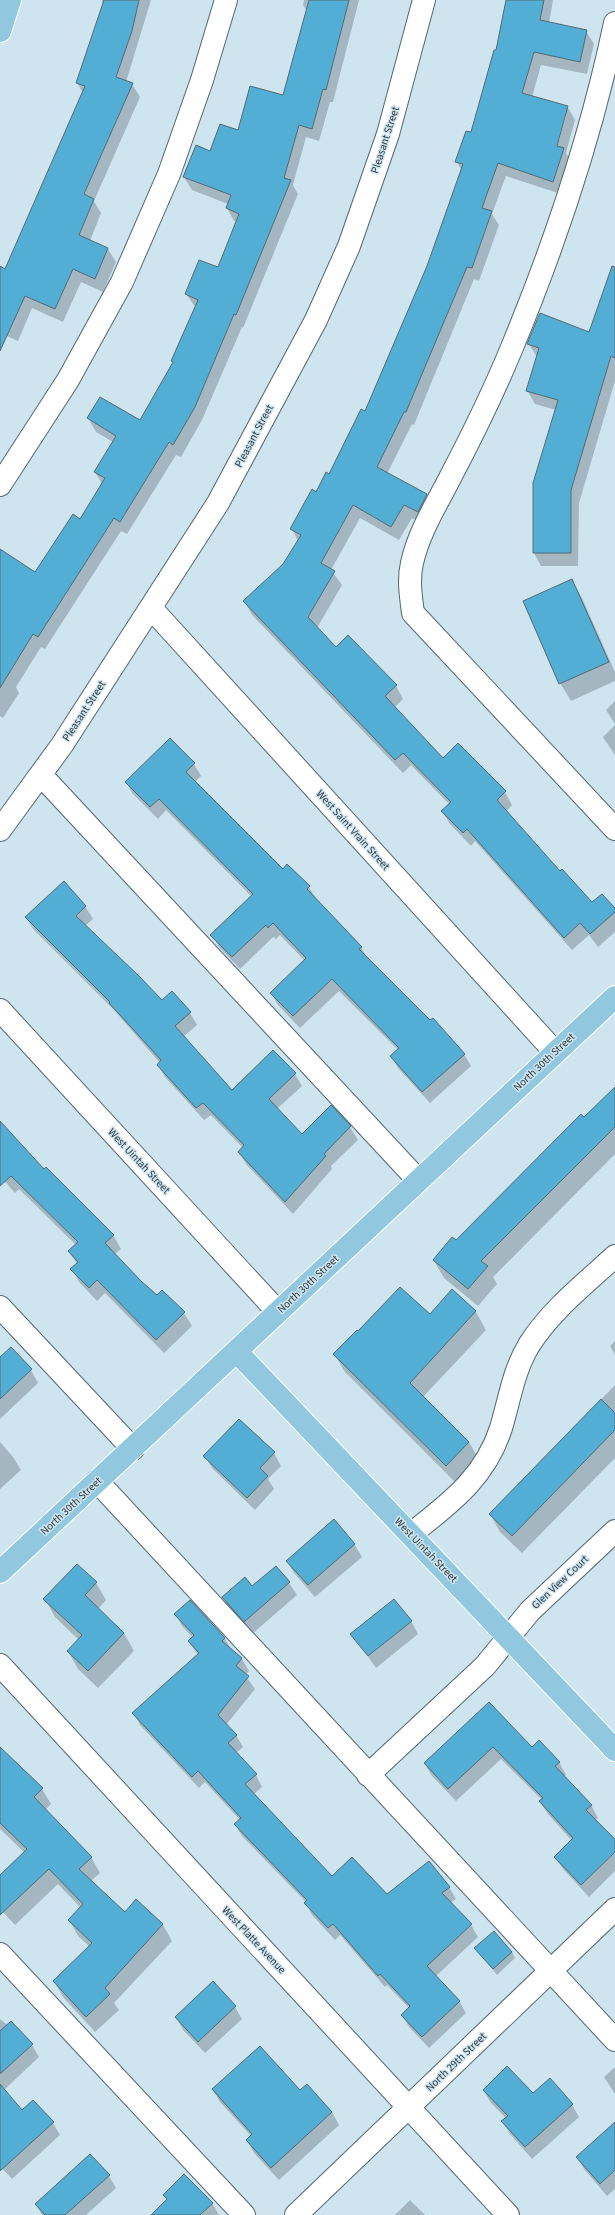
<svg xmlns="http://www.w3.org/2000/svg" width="615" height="2215" viewBox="0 0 615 2215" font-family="'Source Sans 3',sans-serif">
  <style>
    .shadow { fill: #0003; fill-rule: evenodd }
    .building { fill: #52aed5; stroke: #566a74 }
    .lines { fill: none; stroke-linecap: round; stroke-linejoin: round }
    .minor-casing { stroke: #526770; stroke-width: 24 }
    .major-casing { stroke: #fff; stroke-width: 24 }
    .minor { stroke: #fff; stroke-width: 22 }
    .major { stroke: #92c8df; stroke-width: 22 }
    .labels { text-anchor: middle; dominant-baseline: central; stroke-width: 3; stroke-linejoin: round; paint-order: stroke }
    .street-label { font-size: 11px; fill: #30393d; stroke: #cee5f0 }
  </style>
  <rect width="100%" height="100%" fill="#cee5f0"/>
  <!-- shadow -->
  <path class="shadow" d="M 102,0 L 151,0 L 126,82 L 132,84 L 140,97 L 94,201 L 101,213 L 90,241 L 108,249 L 116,262 L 103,292 L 81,282 L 63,322 L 32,308 L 18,341 L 0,333 L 0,273 L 6,270 L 83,93 L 77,83 L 103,5 Z
    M 304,0 L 359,0 L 333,102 L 330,102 L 319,141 L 306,137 L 293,185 L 298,194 L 243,328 L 242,327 L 202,420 L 181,457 L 176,455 L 127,534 L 121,531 L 45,649 L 41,647 L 16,687 L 19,693 L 3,718 L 0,716 L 0,550 L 35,573 L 80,520 L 102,484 L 95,472 L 113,442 L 96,432 L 88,418 L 141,421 L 174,364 L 172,361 L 196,308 L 186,294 L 218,269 L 237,222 L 234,221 L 227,208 L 228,204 L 192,190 L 184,177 L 211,152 L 284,96 L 307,11 L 303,5 Z
    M 507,0 L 553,0 L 549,23 L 586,31 L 594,44 L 587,74 L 541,65 L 532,97 L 567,106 L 575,120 L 566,153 L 571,162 L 561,194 L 506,176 L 492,214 L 499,225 L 479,281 L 474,279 L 414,425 L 412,424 L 387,474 L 427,495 L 434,508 L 425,525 L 412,518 L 399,540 L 360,518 L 331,570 L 342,585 L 317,628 L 336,648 L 396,686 L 403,699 L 394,708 L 443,759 L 505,792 L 512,805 L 506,812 L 560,872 L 592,904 L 615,910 L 615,932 L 598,947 L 589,935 L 572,950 L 475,841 L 471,846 L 450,824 L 442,811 L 449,804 L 411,765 L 403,773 L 252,615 L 245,602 L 284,565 L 298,541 L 292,529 L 329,475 L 366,412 L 428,266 L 462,171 L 457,162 L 471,134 L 496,52 ZM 564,116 L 566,116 L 556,151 L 554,150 Z
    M 615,280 L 615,381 L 579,503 L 578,566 L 541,566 L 534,553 L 556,410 L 535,404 L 527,390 L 537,357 L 528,343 L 590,333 Z
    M 572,580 L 582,598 L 615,672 L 615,681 L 571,701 L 560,683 Z
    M 615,701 L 615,724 L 606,710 Z
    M 615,725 L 615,755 L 603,737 Z
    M 194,764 L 201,776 L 195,782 L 283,870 L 287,865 L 309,887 L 316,899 L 361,947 L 368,959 L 464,1054 L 471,1066 L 430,1103 L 398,1068 L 391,1056 L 398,1050 L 339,991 L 300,1028 L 278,1005 L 271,993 L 305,961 L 280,935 L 276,939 L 273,937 L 240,969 L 219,947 L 212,935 L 252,897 L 166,810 L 158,819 L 133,794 L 126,782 Z
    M 85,906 L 93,919 L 85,926 L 162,1002 L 190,1013 L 197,1025 L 183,1037 L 232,1092 L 295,1074 L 302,1086 L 277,1109 L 302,1135 L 331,1106 L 350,1127 L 358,1140 L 331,1166 L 332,1169 L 293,1214 L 246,1164 L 239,1152 L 243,1148 L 211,1115 L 204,1120 L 165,1077 L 158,1065 L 160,1063 L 114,1010 L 33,929 L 26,917 Z
    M 615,1089 L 615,1154 L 493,1277 L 497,1284 L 478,1306 L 444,1278 L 434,1261 Z
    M 0,1122 L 44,1171 L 113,1235 L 121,1249 L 114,1255 L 157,1297 L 184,1313 L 192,1326 L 164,1353 L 105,1293 L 97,1301 L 79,1282 L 72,1269 L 77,1264 L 69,1251 L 76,1245 L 19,1189 L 15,1193 L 0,1176 Z
    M 452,1291 L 476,1312 L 486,1330 L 423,1397 L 469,1442 L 479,1460 L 456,1483 L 345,1372 L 334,1354 L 430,1315 Z
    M 615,1341 L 615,1355 L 610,1346 Z
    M 0,1359 L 31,1370 L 38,1383 L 0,1419 Z
    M 615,1385 L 615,1458 L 522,1553 L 500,1532 L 490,1514 Z
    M 0,1442 L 13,1457 L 21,1470 L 0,1489 Z
    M 274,1453 L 281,1466 L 268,1479 L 274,1489 L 255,1510 L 212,1468 L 205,1456 Z
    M 334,1521 L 355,1545 L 362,1557 L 315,1597 L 294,1573 L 287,1561 Z
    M 275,1567 L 289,1583 L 297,1595 L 252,1634 L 230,1610 L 223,1597 L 252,1587 Z
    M 96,1583 L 106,1600 L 98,1609 L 124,1633 L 134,1651 L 98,1688 L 78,1669 L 68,1651 L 79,1640 L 55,1617 L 45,1599 Z
    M 190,1601 L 225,1639 L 232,1651 L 242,1659 L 249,1671 L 245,1675 L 255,1689 L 226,1725 L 236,1735 L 243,1747 L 236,1753 L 256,1775 L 262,1787 L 254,1794 L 332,1877 L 387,1896 L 449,1887 L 456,1899 L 450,1903 L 471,1925 L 478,1937 L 435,1977 L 459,2001 L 466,2013 L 429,2048 L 409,2027 L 402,2015 L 409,2008 L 387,1985 L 385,1987 L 340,1935 L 335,1940 L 312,1915 L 306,1902 L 242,1836 L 235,1824 L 240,1820 L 205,1782 L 199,1788 L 140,1725 L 134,1713 L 198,1655 L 189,1642 L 193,1638 L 182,1626 L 176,1615 Z
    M 411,1621 L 418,1634 L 376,1668 L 352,1634 Z
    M 489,1703 L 532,1748 L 559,1762 L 566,1775 L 564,1777 L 591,1805 L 598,1818 L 595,1820 L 615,1840 L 615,1871 L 589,1897 L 563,1869 L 555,1857 L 572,1841 L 548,1814 L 540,1802 L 542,1800 L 501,1759 L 456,1801 L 432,1776 L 425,1764 Z
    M 0,1753 L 42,1789 L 51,1804 L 45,1810 L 91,1857 L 100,1873 L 91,1881 L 125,1913 L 136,1901 L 163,1925 L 172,1941 L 114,2003 L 119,2010 L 95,2032 L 63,1997 L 54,1981 L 90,1947 L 78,1936 L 69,1920 L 81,1908 L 58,1884 L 15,1925 L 0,1909 L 0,1876 L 25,1853 L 0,1829 Z
    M 476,1949 L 512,1952 L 515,1958 L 497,1975 Z
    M 235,2007 L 242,2019 L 205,2053 L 183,2030 L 176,2017 Z
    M 0,2019 L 32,2045 L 39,2057 L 4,2090 L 22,2112 L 53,2123 L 60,2135 L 12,2179 L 0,2166 Z
    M 615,2067 L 615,2094 L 604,2077 Z
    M 307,2086 L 332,2112 L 339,2125 L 279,2180 L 254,2153 L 247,2140 L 251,2136 L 220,2102 L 213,2090 L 300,2091 Z
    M 484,2091 L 533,2094 L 572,2105 L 579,2117 L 532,2159 L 510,2134 L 503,2122 L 506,2118 L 491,2103 Z
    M 615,2123 L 615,2189 L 607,2196 L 584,2169 L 577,2157 Z
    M 109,2176 L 116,2188 L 86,2215 L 42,2215 L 36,2204 Z
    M 164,2195 L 212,2203 L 219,2215 L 153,2215 L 167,2200 Z
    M 410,2200 L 425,2215 L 395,2215 Z"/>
  <!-- building -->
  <path class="building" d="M 104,0 L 139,0 L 132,31 L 116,77 L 133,83 L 84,194 L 94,199 L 79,235 L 108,248 L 95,279 L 73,269 L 55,309 L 25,296 L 0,351 L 0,266 L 5,269 L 85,86 L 76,83 Z
    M 309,0 L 349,0 L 326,90 L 323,89 L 312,129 L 299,125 L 284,178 L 291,180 L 236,315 L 234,314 L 195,407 L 173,445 L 169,442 L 120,522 L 114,518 L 38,637 L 33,634 L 0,688 L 0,549 L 35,572 L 73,514 L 80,519 L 105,478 L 94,472 L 116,436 L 87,418 L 100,397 L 140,420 L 173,362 L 171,361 L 198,300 L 185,294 L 199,260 L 218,267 L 239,214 L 226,208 L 231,195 L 183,177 L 196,145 L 210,151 L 220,124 L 238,130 L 250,86 L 283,95 Z
    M 506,0 L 544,0 L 540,20 L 587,30 L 580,62 L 534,52 L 522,93 L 568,106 L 557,146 L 564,148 L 553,182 L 498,163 L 482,208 L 492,211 L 472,268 L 467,267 L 406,412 L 404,412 L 377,467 L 427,494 L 418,512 L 404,505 L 391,527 L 353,505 L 321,563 L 335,571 L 308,617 L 336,647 L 348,635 L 397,685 L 385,696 L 443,758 L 458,743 L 506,791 L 497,800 L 560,871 L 562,869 L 592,902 L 602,894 L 615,908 L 615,912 L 590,934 L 580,923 L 564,938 L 467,829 L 463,833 L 441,811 L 451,802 L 403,753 L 395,760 L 243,601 L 283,564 L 301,535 L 290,529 L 312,489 L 316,492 L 326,472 L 329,474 L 361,409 L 365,411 L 427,266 L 463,164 L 455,162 L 466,131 L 471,132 L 494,50 L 496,50 Z
    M 612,266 L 615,267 L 615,358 L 611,356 L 571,490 L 571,553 L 533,553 L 533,483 L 558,400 L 526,391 L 539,348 L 527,344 L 540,313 L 589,332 Z
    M 572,579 L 609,662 L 559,684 L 523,601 Z
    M 170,738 L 195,763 L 186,772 L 283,869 L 287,864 L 310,886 L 307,889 L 362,947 L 359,949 L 430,1020 L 433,1018 L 465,1054 L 422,1092 L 390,1056 L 399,1048 L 332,979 L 293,1016 L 270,993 L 306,958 L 273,923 L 268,928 L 266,925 L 232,957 L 210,935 L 253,894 L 159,799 L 150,807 L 125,782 Z
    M 64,881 L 86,906 L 76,916 L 139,976 L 162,1000 L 172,991 L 191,1012 L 175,1026 L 232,1090 L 273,1050 L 296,1073 L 269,1099 L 302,1134 L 331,1105 L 351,1126 L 324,1154 L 326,1156 L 285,1202 L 238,1152 L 244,1145 L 203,1103 L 196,1108 L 157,1065 L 161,1060 L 109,1003 L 110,1002 L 25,917 Z
    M 615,1087 L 615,1127 L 481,1261 L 488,1266 L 468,1289 L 433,1260 L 452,1237 L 456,1240 L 581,1114 L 584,1117 Z
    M 0,1121 L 44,1169 L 46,1167 L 114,1235 L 105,1243 L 141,1281 L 157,1295 L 162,1290 L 185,1312 L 156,1340 L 97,1280 L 89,1288 L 70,1269 L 78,1262 L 68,1251 L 78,1242 L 11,1176 L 0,1186 Z
    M 400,1287 L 430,1314 L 452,1289 L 476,1311 L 410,1383 L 469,1442 L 446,1466 L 333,1354 L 357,1330 L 358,1331 Z
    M 11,1347 L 32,1369 L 0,1399 L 0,1357 Z
    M 601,1399 L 615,1413 L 615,1430 L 512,1536 L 489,1514 Z
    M 239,1419 L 275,1452 L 260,1468 L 268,1476 L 247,1498 L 203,1456 Z
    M 334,1519 L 355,1544 L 308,1585 L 286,1561 Z
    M 77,1564 L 97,1582 L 85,1595 L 124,1633 L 88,1671 L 67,1651 L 82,1635 L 43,1599 Z
    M 276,1566 L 290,1582 L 244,1622 L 222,1597 L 245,1577 L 252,1586 Z
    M 394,1599 L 412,1621 L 368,1656 L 350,1634 Z
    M 190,1600 L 225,1638 L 222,1641 L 242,1658 L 236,1666 L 249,1676 L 218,1715 L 237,1735 L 228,1743 L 257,1774 L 245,1784 L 332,1876 L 352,1857 L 387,1894 L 429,1861 L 450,1887 L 442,1893 L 472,1924 L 427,1966 L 460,2001 L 422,2037 L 401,2015 L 410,2006 L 380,1974 L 378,1976 L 333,1924 L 328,1928 L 304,1903 L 307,1900 L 234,1824 L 241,1818 L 198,1771 L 192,1777 L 132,1713 L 199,1653 L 188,1641 L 194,1635 L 174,1614 Z
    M 489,1702 L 532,1747 L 539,1740 L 560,1762 L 555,1766 L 592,1805 L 586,1810 L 615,1839 L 615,1852 L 581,1885 L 554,1857 L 573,1838 L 539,1801 L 543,1798 L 493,1747 L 448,1789 L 424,1763 Z
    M 0,1747 L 43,1788 L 34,1797 L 92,1857 L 79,1869 L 125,1912 L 136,1899 L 163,1924 L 105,1988 L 110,1994 L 86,2017 L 53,1981 L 92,1943 L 68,1920 L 83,1904 L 49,1869 L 0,1915 L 0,1875 L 27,1849 L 0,1823 Z
    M 494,1931 L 512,1952 L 493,1969 L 474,1948 Z
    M 213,1981 L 236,2006 L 198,2042 L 175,2017 Z
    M 11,2021 L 33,2044 L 0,2074 L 0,2031 Z
    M 260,2046 L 300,2090 L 307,2084 L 332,2112 L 271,2168 L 246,2140 L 252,2134 L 212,2089 Z
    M 507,2066 L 533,2093 L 550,2078 L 573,2104 L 525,2147 L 501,2121 L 508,2116 L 483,2090 Z
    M 0,2084 L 22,2110 L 33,2100 L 54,2122 L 0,2171 Z
    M 615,2122 L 615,2170 L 600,2184 L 576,2157 Z
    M 90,2154 L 110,2175 L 65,2215 L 45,2215 L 35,2204 Z
    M 184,2174 L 213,2203 L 200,2215 L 151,2215 L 167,2199 L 163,2195 Z"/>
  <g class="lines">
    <defs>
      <path id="minor" d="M 615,23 C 592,133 556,241 513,345 C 495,389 474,432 452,474 C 438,502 419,531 412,563 C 408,580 411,597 413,613 L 615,829
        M 0,485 L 68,380 L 122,282 L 169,174 L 202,80 L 226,0
        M 151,608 L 555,1052
        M 41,775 L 418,1180
        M 0,830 L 62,745 L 218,503 L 316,320 L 349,246 L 388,134 L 424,0
        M 0,1010 L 278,1312
        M 0,1307 L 133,1449
        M 97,1481 L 615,2040
        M 411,1534 C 450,1503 485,1478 501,1428 C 510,1398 513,1372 529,1345 C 551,1310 585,1284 615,1256
        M 0,1665 L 508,2215
        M 368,1775 L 485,1666 L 530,1611 L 615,1531
        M 0,1954 L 244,2215
        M 296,2215 L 615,1909"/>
      <path id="major" d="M 0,31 L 10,0
        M 237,1352 L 615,1750
        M 0,1572 L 615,997"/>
    </defs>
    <!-- minor casing -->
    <use href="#minor" class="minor-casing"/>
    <!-- major casing -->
    <use href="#major" class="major-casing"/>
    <!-- minor -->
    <use href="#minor" class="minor"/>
    <!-- major -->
    <use href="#major" class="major"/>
  </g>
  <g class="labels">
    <!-- street labels -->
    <g class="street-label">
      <text transform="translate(385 140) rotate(-72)">Pleasant Street</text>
      <text transform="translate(254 436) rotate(-62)">Pleasant Street</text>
      <text transform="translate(84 711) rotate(-57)">Pleasant Street</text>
      <text transform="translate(353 830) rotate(48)">West Saint Vrain Street</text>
      <text transform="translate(544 1062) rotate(-43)">North 30th Street</text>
      <text transform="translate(139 1161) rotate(47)">West Uintah Street</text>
      <text transform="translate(308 1284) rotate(-43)">North 30th Street</text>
      <text transform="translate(71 1506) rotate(-43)">North 30th Street</text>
      <text transform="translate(426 1550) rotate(46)">West Uintah Street</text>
      <text transform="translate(560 1582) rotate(-43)">Glen View Court</text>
      <text transform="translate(254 1940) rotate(47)">West Platte Avenue</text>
      <text transform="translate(456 2062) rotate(-44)">North 29th Street</text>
    </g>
  </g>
</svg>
